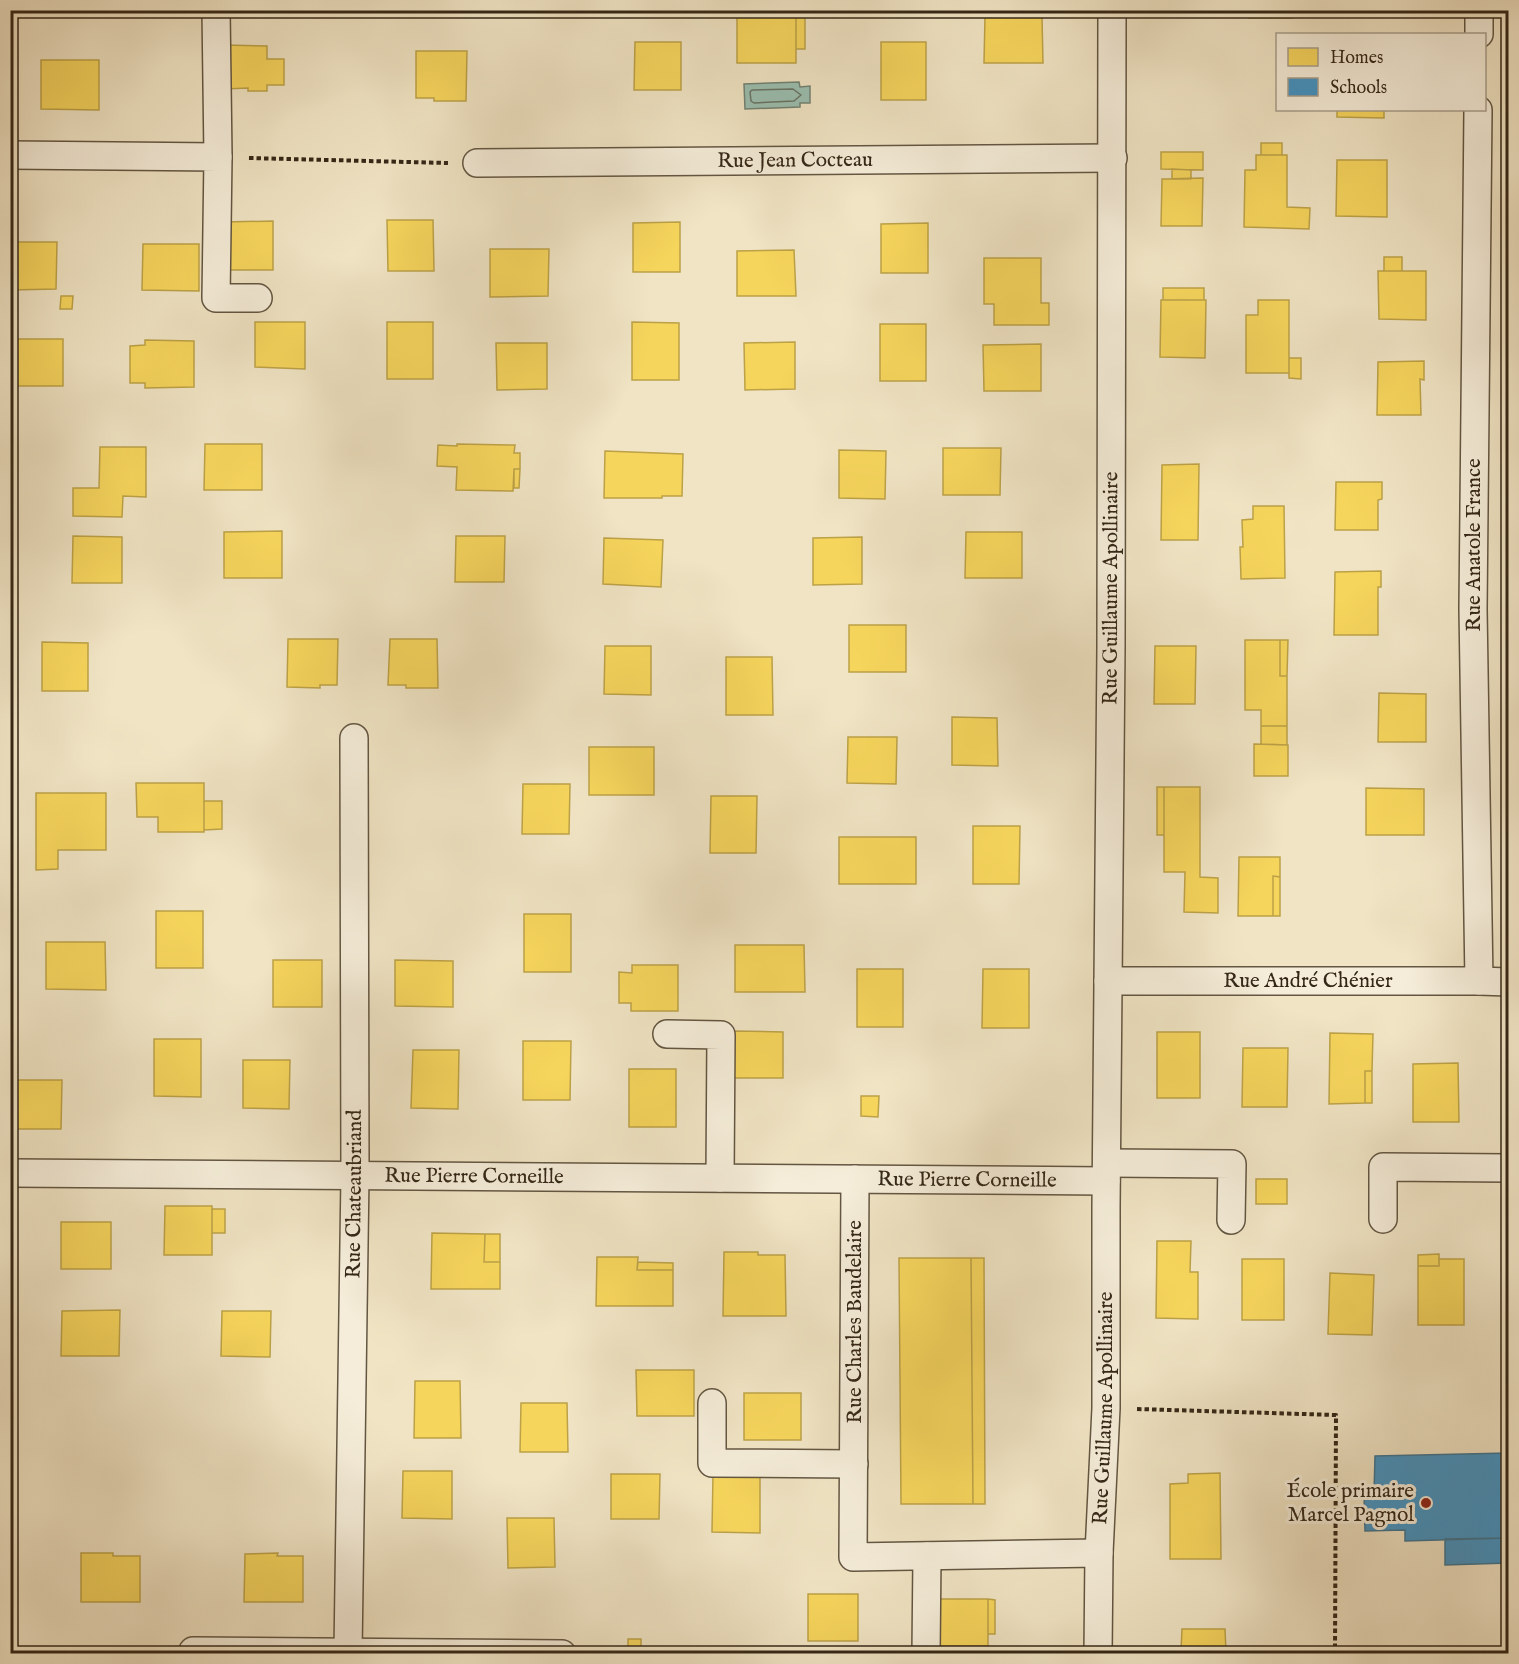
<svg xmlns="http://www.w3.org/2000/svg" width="1519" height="1664" viewBox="0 0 1519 1664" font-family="'IM FELL English',serif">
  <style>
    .water { fill: #9abfb1; stroke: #718273; stroke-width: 1.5 }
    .homes { fill: #f6d55c; stroke: #bca147; stroke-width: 1.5 }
    .schools { fill: #4393c3; stroke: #3e738f; stroke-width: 1.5 }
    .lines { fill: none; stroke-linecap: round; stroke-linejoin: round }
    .shore { stroke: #677364; stroke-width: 1.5 }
    .street-casing { stroke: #635642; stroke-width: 30 }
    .path { stroke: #342717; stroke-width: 4; stroke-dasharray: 4.5 3; stroke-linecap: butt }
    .street { stroke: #f5edd9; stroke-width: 27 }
    .poi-dot { fill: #8f2418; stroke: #f5edd9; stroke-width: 2 }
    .labels { text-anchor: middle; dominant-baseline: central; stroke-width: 6; stroke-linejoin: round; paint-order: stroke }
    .street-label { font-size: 21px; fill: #342717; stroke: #f5edd9 }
    .poi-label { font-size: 21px; fill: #342717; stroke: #f5edd9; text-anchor: end }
  </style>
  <rect width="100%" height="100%" fill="#f0e4c4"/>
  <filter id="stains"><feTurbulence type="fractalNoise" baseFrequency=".00333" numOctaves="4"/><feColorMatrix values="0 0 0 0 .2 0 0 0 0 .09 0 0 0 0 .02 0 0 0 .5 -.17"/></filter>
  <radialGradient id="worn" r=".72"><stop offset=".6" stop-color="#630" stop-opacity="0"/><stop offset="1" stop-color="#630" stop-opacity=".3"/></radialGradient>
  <!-- water -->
  <path class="water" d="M 799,82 L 800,87 L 810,86 L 810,103 L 800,103 L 800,107 L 745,109 L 744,84 Z"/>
  <!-- homes -->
  <path class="homes" d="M 759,10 L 805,10 L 805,49 L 796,49 L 796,15 L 759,15 Z
    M 1249,10 L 1279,10 L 1279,18 L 1249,18 Z
    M 1279,10 L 1292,10 L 1292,18 L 1279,18 Z
    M 737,15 L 796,15 L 796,63 L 737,63 Z
    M 985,17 L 1042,17 L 1043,63 L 984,63 Z
    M 635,42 L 681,42 L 681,90 L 634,90 Z
    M 881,42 L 926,42 L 926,100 L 881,100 Z
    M 224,45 L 267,46 L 267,59 L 284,59 L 284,85 L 267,85 L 267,91 L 248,91 L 248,88 L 224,89 Z
    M 416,51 L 467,51 L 466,101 L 434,101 L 434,98 L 416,98 Z
    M 41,60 L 99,60 L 99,110 L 41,109 Z
    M 1337,110 L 1384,110 L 1384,118 L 1337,117 Z
    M 1261,143 L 1282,143 L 1282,155 L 1261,155 Z
    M 1161,152 L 1203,152 L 1203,170 L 1161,169 Z
    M 1256,155 L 1287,155 L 1287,207 L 1310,208 L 1309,229 L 1244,227 L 1245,170 L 1256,170 Z
    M 1337,160 L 1387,160 L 1387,217 L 1336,216 Z
    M 1172,169 L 1191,170 L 1191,179 L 1172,179 Z
    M 1203,178 L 1202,226 L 1161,226 L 1162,179 Z
    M 387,220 L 433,220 L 434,271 L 388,271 Z
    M 273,221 L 273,270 L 225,270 L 225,222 Z
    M 680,222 L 680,272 L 633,272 L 633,223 Z
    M 928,223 L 928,273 L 881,273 L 881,224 Z
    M 10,242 L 57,242 L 56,289 L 10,290 Z
    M 143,244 L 199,244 L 199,291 L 142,290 Z
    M 490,249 L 549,249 L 548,296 L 490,297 Z
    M 794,250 L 796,296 L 737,296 L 737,251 Z
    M 1384,257 L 1402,257 L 1402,271 L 1384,271 Z
    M 984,258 L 1041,258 L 1041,303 L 1049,303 L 1049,325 L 994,325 L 994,304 L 984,304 Z
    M 1378,271 L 1426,271 L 1426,320 L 1379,319 Z
    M 1163,288 L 1204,288 L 1204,300 L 1163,300 Z
    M 61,296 L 73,296 L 72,309 L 60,309 Z
    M 1161,300 L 1206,300 L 1205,358 L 1160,357 Z
    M 1258,300 L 1289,300 L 1289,373 L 1246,373 L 1246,315 L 1258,315 Z
    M 255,322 L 305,322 L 305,369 L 255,367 Z
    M 387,322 L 433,322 L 433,379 L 387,379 Z
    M 632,322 L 679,323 L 679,380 L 632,380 Z
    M 880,324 L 926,324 L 926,381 L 880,381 Z
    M 10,339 L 63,339 L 63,386 L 10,386 Z
    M 145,340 L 194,341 L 194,387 L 145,388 L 145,383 L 130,383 L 130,346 L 145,345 Z
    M 795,342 L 795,389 L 745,390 L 744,343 Z
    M 496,343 L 547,343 L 547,389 L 497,390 Z
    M 1041,344 L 1041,391 L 984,391 L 983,345 Z
    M 1289,358 L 1301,358 L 1301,379 L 1289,378 Z
    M 1424,361 L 1424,380 L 1420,379 L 1421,415 L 1377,415 L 1378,362 Z
    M 205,444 L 262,444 L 262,490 L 204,490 Z
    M 457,444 L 515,445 L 514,453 L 520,453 L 520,469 L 514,469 L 513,491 L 456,490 L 457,467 L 437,466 L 438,445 L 457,446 Z
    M 100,447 L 146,447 L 146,497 L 123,496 L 122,517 L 73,516 L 73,488 L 99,488 Z
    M 943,448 L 1001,448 L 1000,495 L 943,495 Z
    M 839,450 L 886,451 L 885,499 L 839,498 Z
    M 605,451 L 683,454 L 682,496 L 662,496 L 662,498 L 604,498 Z
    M 1199,464 L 1198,540 L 1161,540 L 1162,465 Z
    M 514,469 L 520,469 L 519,488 L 514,488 Z
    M 1336,482 L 1382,482 L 1382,499 L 1378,500 L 1378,530 L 1335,530 Z
    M 1253,506 L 1284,506 L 1285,578 L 1241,579 L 1240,547 L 1243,547 L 1242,520 L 1253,519 Z
    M 282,531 L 282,578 L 224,578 L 224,532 Z
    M 966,532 L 1022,532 L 1022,578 L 965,578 Z
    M 73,536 L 122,537 L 122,583 L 72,583 Z
    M 456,536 L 505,536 L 504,582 L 455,582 Z
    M 862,537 L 862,584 L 813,585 L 813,538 Z
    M 604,538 L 663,540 L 661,587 L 603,584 Z
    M 1381,571 L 1381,587 L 1378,587 L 1378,635 L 1334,635 L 1335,572 Z
    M 849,625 L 906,625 L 906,672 L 849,672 Z
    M 288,639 L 338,639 L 337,685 L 320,685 L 320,688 L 287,687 Z
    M 390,639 L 437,639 L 438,688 L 406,688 L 406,685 L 388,685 Z
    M 1245,640 L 1280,640 L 1280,676 L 1287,676 L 1287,726 L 1261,726 L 1261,710 L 1245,710 Z
    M 1280,640 L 1288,640 L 1287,676 L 1280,676 Z
    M 42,642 L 88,643 L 88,691 L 42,691 Z
    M 605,646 L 651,646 L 651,695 L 604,694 Z
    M 1155,646 L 1196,646 L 1195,704 L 1154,704 Z
    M 726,657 L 772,657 L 773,715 L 726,715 Z
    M 1379,693 L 1426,694 L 1426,742 L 1378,742 Z
    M 952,717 L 997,718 L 998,766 L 952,765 Z
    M 1261,726 L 1287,726 L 1287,745 L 1261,744 Z
    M 848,737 L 897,737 L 896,784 L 847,783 Z
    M 1254,744 L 1288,745 L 1288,776 L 1254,776 Z
    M 589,747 L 654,747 L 654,795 L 589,795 Z
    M 136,783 L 204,783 L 204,832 L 158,832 L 158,817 L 137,817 Z
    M 523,784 L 570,784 L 569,834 L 522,834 Z
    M 1157,787 L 1164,787 L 1164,835 L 1157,835 Z
    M 1164,787 L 1200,787 L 1200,877 L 1218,878 L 1218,913 L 1184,912 L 1185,872 L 1164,872 Z
    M 1366,788 L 1424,789 L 1424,835 L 1366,835 Z
    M 36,793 L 106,793 L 106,850 L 58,850 L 58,869 L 36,870 Z
    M 711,796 L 757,796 L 756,853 L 710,853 Z
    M 204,801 L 222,801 L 222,829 L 204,830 Z
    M 973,826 L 1020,826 L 1019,884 L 973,884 Z
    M 839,837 L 916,837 L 916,884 L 839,884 Z
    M 1239,857 L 1280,857 L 1280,877 L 1273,876 L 1273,916 L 1238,916 Z
    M 1273,876 L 1280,877 L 1280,916 L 1273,916 Z
    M 156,911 L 203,911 L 203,968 L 156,968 Z
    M 524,914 L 571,914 L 571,972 L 524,972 Z
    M 46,942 L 105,942 L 106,990 L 46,989 Z
    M 735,945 L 804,945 L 805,992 L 735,992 Z
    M 273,960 L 322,960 L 322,1007 L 273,1007 Z
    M 395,960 L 453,961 L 453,1007 L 395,1006 Z
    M 632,965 L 678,965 L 678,1011 L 631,1011 L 631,1003 L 619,1003 L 619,972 L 632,973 Z
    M 857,969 L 903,969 L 903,1027 L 857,1027 Z
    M 983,969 L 1029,969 L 1029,1028 L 982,1028 Z
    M 734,1031 L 783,1032 L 783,1078 L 734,1078 Z
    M 1157,1032 L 1200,1032 L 1200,1098 L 1157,1098 Z
    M 1330,1033 L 1373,1034 L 1372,1071 L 1365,1071 L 1365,1103 L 1329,1104 Z
    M 154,1039 L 201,1039 L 201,1097 L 154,1096 Z
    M 523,1041 L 571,1041 L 570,1100 L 523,1100 Z
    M 1243,1048 L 1288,1048 L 1287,1107 L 1242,1107 Z
    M 413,1050 L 459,1050 L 458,1109 L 411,1108 Z
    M 243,1060 L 290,1060 L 289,1109 L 243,1108 Z
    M 1458,1063 L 1459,1122 L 1413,1122 L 1413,1064 Z
    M 629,1069 L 676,1069 L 676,1127 L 629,1127 Z
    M 1365,1071 L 1372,1071 L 1372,1103 L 1365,1103 Z
    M 15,1080 L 62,1080 L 61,1129 L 15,1129 Z
    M 861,1096 L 879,1096 L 878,1117 L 861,1116 Z
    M 1256,1179 L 1287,1179 L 1287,1204 L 1256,1204 Z
    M 165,1206 L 212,1206 L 212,1255 L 164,1255 Z
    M 212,1209 L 225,1209 L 225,1233 L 212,1233 Z
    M 61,1222 L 111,1222 L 111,1269 L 61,1269 Z
    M 1504,1229 L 1508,1229 L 1508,1298 L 1504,1298 Z
    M 432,1233 L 485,1234 L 484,1262 L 500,1262 L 500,1289 L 431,1289 Z
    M 485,1234 L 500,1234 L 500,1262 L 484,1262 Z
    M 1157,1241 L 1191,1241 L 1190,1272 L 1198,1272 L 1198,1319 L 1156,1318 Z
    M 724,1252 L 758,1252 L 758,1255 L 785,1255 L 786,1316 L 723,1316 Z
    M 1439,1254 L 1439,1266 L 1418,1266 L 1418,1255 Z
    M 597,1257 L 638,1257 L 637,1270 L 673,1270 L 673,1306 L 596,1306 Z
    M 899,1258 L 971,1258 L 973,1504 L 901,1504 Z
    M 971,1258 L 984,1258 L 985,1504 L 973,1504 Z
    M 1242,1259 L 1284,1259 L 1284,1320 L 1242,1320 Z
    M 1439,1259 L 1464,1259 L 1464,1325 L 1418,1325 L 1418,1266 L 1439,1266 Z
    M 638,1262 L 673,1263 L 673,1270 L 637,1270 Z
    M 1330,1273 L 1374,1275 L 1372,1335 L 1328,1334 Z
    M 120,1310 L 119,1356 L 61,1356 L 62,1311 Z
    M 222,1311 L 271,1311 L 270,1357 L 221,1356 Z
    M 636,1370 L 694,1370 L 694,1416 L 637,1416 Z
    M 415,1381 L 460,1381 L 461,1438 L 414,1438 Z
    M 744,1393 L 801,1393 L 801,1440 L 744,1440 Z
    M 521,1403 L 567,1403 L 568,1452 L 520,1452 Z
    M 403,1471 L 452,1471 L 452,1519 L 402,1518 Z
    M 1220,1473 L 1221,1559 L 1170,1559 L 1170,1484 L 1188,1483 L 1188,1474 Z
    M 611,1474 L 660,1474 L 659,1519 L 611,1519 Z
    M 713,1474 L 760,1475 L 760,1533 L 712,1532 Z
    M 507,1518 L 554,1518 L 555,1567 L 508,1568 Z
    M 81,1553 L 113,1553 L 113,1556 L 140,1556 L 140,1602 L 81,1602 Z
    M 278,1553 L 277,1556 L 303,1556 L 303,1602 L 244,1602 L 245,1554 Z
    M 808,1594 L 858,1594 L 858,1641 L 808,1641 Z
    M 939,1599 L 988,1599 L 988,1646 L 939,1646 Z
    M 988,1599 L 995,1600 L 995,1634 L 988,1634 Z
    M 1182,1629 L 1225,1629 L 1226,1652 L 1170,1654 L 1170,1651 L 1181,1651 Z
    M 628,1639 L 641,1639 L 641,1648 L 628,1648 Z
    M 587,1648 L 645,1648 L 645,1654 L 587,1654 Z"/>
  <!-- schools -->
  <path class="schools" d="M 1508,1453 L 1508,1538 L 1405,1541 L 1405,1530 L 1365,1531 L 1364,1494 L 1374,1493 L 1375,1456 Z
    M 1508,1538 L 1508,1563 L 1445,1565 L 1445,1539 Z"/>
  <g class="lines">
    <!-- shore -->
    <path class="shore" d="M 793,89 L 801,95 L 794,101 L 754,103 L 751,101 L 750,92 L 752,90 Z"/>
    <defs>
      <g id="street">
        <path d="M 216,10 L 218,157"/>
        <path d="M 1479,34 L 1479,10"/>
        <path d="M 1478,110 L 1473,609 L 1479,981"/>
        <path d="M 10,155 L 218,157 L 216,298 L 258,298"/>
        <path id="s1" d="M 477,163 L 1113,158"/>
        <path id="s2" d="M 1108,981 L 1479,981 L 1508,982"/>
        <path d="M 667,1034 L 721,1035 L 720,1178"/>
        <path d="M 1108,1163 L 1232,1164 L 1231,1220"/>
        <path id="s3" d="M 10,1173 L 1106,1181"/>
        <path d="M 855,1179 L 853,1557 L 1099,1553"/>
        <path d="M 1383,1219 L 1383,1167 L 1508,1168"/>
        <path d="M 712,1403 L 712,1463 L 854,1464"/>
        <path id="s4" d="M 348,1652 L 355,1176 L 354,738"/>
        <path d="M 193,1654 L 193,1651 L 562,1654"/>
        <path d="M 926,1654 L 927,1556"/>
        <path id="s5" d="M 1098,1654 L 1099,1553 L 1106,1408 L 1106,1208 L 1111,647 L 1112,10"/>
      </g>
    </defs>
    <!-- street casing -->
    <use href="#street" class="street-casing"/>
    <!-- path -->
    <path class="path" d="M 249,158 L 448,163
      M 1137,1409 L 1336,1415 L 1335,1654"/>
    <!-- street -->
    <use href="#street" class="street"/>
  </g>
  <!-- markers -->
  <circle class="poi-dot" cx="1426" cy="1503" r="6"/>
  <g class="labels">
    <!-- street labels -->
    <g class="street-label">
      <text stroke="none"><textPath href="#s1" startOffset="318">Rue Jean Cocteau</textPath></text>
      <text transform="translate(1474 545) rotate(-90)">Rue Anatole France</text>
      <text stroke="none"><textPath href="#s5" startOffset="1066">Rue Guillaume Apollinaire</textPath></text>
      <text stroke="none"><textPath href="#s2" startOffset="200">Rue André Chénier</textPath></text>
      <text stroke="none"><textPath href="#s3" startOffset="464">Rue Pierre Corneille</textPath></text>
      <text stroke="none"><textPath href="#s3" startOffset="957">Rue Pierre Corneille</textPath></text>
      <text stroke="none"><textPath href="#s4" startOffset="458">Rue Chateaubriand</textPath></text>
      <text transform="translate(855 1322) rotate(-90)">Rue Charles Baudelaire</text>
      <text stroke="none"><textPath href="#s5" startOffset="246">Rue Guillaume Apollinaire</textPath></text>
    </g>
    <!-- poi labels -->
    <g class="poi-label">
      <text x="1414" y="1491">École primaire<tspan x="1414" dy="24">Marcel Pagnol</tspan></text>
    </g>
  </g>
  <!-- margin -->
  <rect width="1519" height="1664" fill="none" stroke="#f0e4c4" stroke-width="36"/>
  <rect x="12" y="12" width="1495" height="1640" fill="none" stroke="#342717" stroke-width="3"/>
  <rect x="18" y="18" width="1483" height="1628" fill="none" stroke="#342717" stroke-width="1.5"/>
  <!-- legend -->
  <rect x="1276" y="33" width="210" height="78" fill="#f5edd9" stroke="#a89e8b" stroke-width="1.5"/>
  <rect x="1288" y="48" width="30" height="18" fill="#f6d55c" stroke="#a89e8b" stroke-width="1.5"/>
  <text x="1330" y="63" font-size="18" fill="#342717">Homes</text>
  <rect x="1288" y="78" width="30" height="18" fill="#4393c3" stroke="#a89e8b" stroke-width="1.5"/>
  <text x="1330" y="93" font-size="18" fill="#342717">Schools</text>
  <rect width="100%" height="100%" filter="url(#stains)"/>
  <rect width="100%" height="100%" fill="url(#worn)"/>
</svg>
